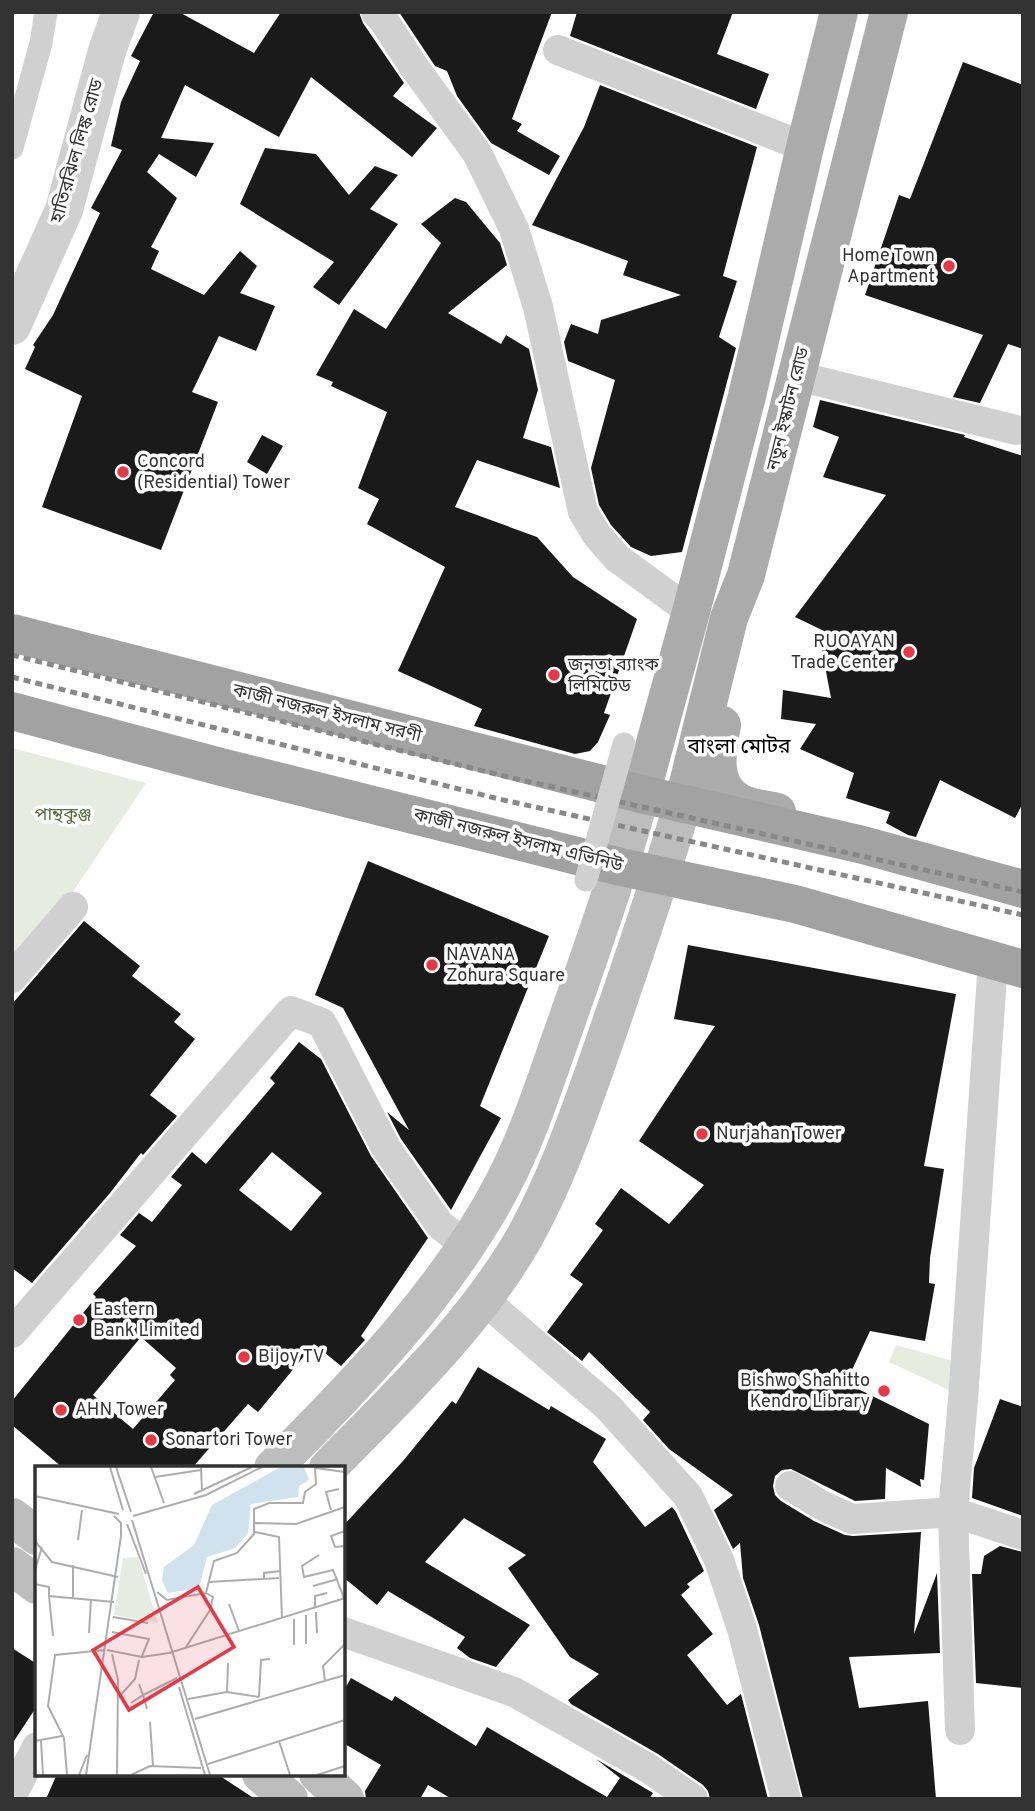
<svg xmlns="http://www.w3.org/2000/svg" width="1035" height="1811" viewBox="0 0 1035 1811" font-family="Overpass,'Noto Sans Bengali',sans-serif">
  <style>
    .green { fill: #e6ecdf }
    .building { fill: #1a1a1a; fill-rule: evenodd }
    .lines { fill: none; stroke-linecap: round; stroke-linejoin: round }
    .pedestrian { stroke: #d0d0d0; stroke-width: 23 }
    .minor { stroke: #d0d0d0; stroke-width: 30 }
    .tertiary { stroke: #d0d0d0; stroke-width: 38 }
    .secondary { stroke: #bdbdbd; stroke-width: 38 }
    .primary { stroke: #ababab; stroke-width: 38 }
    .trunk { stroke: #a2a2a2; stroke-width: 38 }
    .rail { stroke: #888; stroke-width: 5; stroke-dasharray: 7 5; stroke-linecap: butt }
    .pedestrian-bridge { stroke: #d0d0d0; stroke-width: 23 }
    .poi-dot { fill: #e63946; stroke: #fff; stroke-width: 2.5 }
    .labels { text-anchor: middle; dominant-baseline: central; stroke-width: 7; stroke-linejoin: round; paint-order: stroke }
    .street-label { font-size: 18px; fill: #333; stroke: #fff }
    .poi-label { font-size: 18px; fill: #333; stroke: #fff; text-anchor: start }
    .park-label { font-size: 18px; fill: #56703f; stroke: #fff }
    .quarter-label { font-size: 21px; fill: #000; stroke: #fff }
    .inset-road { fill: none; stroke: #adadad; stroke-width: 2 }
    .view { fill: #e63946; fill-opacity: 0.15; stroke: #e63946; stroke-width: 3.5 }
    .inset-edge { fill: none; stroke: #333; stroke-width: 3.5 }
  </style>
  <rect width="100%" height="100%" fill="#fff"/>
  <!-- green -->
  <path class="green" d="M 12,748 L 146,783 L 12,982 Z
    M 896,1345 L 953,1361 L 949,1390 L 889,1362 Z"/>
  <!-- building -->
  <path class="building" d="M 154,12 L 179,12 L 254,53 L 281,12 L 359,12 L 363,23 L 404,83 L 393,96 L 437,128 L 412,157 L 311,77 L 279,137 L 185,85 L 161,138 L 214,143 L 196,177 L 159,154 L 147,172 L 177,198 L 151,247 L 159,251 L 151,269 L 204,295 L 240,251 L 257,266 L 240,293 L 275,306 L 256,351 L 219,336 L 192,392 L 218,402 L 161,550 L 42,507 L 82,396 L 25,369 L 35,347 L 33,345 L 53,315 L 100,213 L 91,208 L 122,150 L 111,146 L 121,102 L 140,61 L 131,56 Z
    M 399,12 L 552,12 L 512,119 L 522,124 L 517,131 L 560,156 L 549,175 L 491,143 L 457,96 L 447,71 L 435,66 Z
    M 577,12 L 733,12 L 717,54 L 769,74 L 756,109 L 570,36 Z
    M 963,62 L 1023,85 L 1023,349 L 1008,344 L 980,403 L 953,397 L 983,335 L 865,295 L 899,195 L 910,199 Z
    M 600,85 L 757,147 L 723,276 L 737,281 L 719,337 L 736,348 L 682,552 L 651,556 L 631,547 L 611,525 L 599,505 L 591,468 L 615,380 L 568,361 L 564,342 L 571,324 L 598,334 L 601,320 L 681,295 L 623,275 L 628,261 L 532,225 L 584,127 Z
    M 265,148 L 316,154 L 349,195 L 375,166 L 398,175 L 370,209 L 398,224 L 339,305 L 313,287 L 334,262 L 240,204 Z
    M 455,198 L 466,202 L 500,243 L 507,265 L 448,313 L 501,344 L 506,335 L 529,349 L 538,390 L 523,438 L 551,447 L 560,488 L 477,460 L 455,507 L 537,537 L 573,577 L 637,619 L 604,713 L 610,715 L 598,742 L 590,751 L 575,754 L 474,726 L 482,709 L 398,671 L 445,567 L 367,524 L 379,499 L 358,488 L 387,412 L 331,386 L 333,382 L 316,375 L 354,309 L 386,329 L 441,243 L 421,224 Z
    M 820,400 L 965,435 L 964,437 L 1023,456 L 1023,803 L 1015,818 L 940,780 L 916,837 L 908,835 L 886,823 L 890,812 L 846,798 L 854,773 L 800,749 L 816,724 L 781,719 L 783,690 L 831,698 L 821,645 L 824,631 L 795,617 L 886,495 L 823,477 L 839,437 L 813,427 Z
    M 262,435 L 283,446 L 267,474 L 247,462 Z
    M 368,861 L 549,936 L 480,1106 L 501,1118 L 451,1210 L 401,1139 L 387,1112 L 409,1130 L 343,1008 L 315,995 Z
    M 84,921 L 140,966 L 132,976 L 181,1014 L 174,1022 L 195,1039 L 150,1095 L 177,1116 L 143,1155 L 141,1153 L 110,1193 L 32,1283 L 12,1268 L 12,1004 Z
    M 688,945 L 956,994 L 924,1166 L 944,1169 L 930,1258 L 929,1283 L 935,1284 L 925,1341 L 870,1331 L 846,1383 L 929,1424 L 924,1480 L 920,1479 L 921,1487 L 886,1468 L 885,1499 L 855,1501 L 791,1469 L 782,1470 L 775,1476 L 773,1486 L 775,1495 L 781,1501 L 814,1521 L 845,1535 L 853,1536 L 921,1532 L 914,1634 L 937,1573 L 940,1653 L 849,1657 L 859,1708 L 928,1701 L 936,1799 L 803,1799 L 759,1625 L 743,1578 L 740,1543 L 733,1549 L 714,1510 L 733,1495 L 669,1449 L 643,1420 L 650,1412 L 589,1352 L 582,1361 L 547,1332 L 583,1284 L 570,1275 L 603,1230 L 595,1224 L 621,1188 L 669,1224 L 704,1185 L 639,1141 L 715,1026 L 674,1019 Z
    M 299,1042 L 321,1059 L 371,1156 L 428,1238 L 361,1336 L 365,1340 L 341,1366 L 314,1344 L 258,1412 L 248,1404 L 192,1468 L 63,1468 L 12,1425 L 12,1401 L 96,1297 L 93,1294 L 136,1246 L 120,1235 L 139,1213 L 152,1222 L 182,1185 L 171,1177 L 192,1152 L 206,1164 L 275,1083 L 270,1078 ZM 272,1152 L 322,1193 L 291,1231 L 239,1190 ZM 141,1337 L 176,1368 L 170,1375 L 175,1380 L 133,1429 L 93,1395 Z
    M 478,1367 L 549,1410 L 551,1406 L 606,1439 L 593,1462 L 645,1527 L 672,1507 L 676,1512 L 704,1571 L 687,1584 L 690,1587 L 681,1595 L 713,1634 L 687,1655 L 727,1705 L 741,1694 L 768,1799 L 710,1799 L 708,1791 L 703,1785 L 658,1754 L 571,1704 L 568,1700 L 599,1674 L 570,1657 L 508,1568 L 526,1555 L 464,1518 L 425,1562 L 530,1625 L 496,1667 L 470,1658 L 457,1648 L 465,1637 L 388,1591 L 377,1605 L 343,1577 L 343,1526 L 403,1461 L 452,1401 L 456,1404 Z
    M 1000,1399 L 1023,1407 L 1023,1516 L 972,1498 L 974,1468 Z
    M 1000,1546 L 1023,1552 L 1023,1688 L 976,1683 L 972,1574 L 981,1574 L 984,1556 Z
    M 12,1648 L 37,1664 L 37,1706 L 12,1744 Z
    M 351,1678 L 392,1701 L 395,1696 L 476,1746 L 487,1727 L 607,1797 L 620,1778 L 596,1759 L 653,1793 L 649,1799 L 452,1799 L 428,1785 L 420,1799 L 366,1799 L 365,1791 L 381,1765 L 343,1743 L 343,1692 Z
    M 57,1774 L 217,1774 L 255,1799 L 46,1799 Z"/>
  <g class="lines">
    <!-- pedestrian -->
    <path class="pedestrian" d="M 12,148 L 41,43 L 46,12"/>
    <!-- minor -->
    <path class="minor" d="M 376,12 L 384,21 L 414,67 L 477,153 L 514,229 L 538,307 L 583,512 L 597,535 L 617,558 L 691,612
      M 558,50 L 805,147
      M 797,376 L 1016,430
      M 993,961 L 963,1400 L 953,1512 L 1023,1535
      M 12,978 L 73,907
      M 483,1299 L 608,1407 L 688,1496 L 719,1560 L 742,1629 L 786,1799
      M 12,1333 L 291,1011 L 322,1023 L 386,1148 L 440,1225 L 466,1245
      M 790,1486 L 823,1506 L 852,1519 L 953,1512 L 960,1730
      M 343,1632 L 514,1692 L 648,1768 L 693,1799
      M 12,1795 L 37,1747"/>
    <!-- tertiary -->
    <path class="tertiary" d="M 12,326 L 64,210 L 107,51 L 121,12"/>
    <!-- secondary -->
    <path class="secondary" d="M 273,1468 C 358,1382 446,1293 503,1184 C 529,1134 546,1079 565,1026 C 592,949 619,873 641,794
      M 328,1468 C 398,1397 474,1325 524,1238 C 558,1177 580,1111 603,1046 C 631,966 658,885 683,804
      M 12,1517 L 37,1536
      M 12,1566 L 37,1585
      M 261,1774 L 289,1799
      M 318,1774 L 345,1799"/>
    <!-- primary -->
    <path class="primary" d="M 722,725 C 717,750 710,787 739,802 C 749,808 766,809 777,812
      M 641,794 L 691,612 L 747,396 L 805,147 L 839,12
      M 683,804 L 729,618 L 746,575 L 889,12"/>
    <!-- trunk -->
    <path class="trunk" d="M 12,633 L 641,794 L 863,845 L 1023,889
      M 12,711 L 221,767 L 621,867 L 795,904 L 1023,969"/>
    <!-- rail -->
    <path class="rail" d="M 12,655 L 508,777 L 1023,892
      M 12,677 L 499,799 L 1023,915"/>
    <!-- pedestrian-bridge -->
    <path class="pedestrian-bridge" d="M 586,880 L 624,744"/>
  </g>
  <!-- markers -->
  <g class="poi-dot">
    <circle cx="949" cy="266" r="7"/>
    <circle cx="123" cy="472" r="7"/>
    <circle cx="909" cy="652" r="7"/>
    <circle cx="554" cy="675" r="7"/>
    <circle cx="432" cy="965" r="7"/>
    <circle cx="702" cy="1134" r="7"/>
    <circle cx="79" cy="1320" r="7"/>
    <circle cx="244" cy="1357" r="7"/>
    <circle cx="884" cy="1391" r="7"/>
    <circle cx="61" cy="1410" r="7"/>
    <circle cx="151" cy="1440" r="7"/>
  </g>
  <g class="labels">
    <!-- street labels -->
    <g class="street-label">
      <text transform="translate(78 151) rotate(-74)">হাতিরঝিল লিঙ্ক রোড</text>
      <text transform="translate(789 409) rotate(-76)">নতুন ইস্কাটন রোড</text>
      <text transform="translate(327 714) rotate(14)">কাজী নজরুল ইসলাম সরণী</text>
      <text transform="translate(518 841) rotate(14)">কাজী নজরুল ইসলাম এভিনিউ</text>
    </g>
    <!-- poi labels -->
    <g class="poi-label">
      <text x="935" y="256" text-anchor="end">Home Town<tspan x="935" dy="21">Apartment</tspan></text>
      <text x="137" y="462">Concord<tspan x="137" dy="21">(Residential) Tower</tspan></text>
      <text x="895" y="642" text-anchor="end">RUOAYAN<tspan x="895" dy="21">Trade Center</tspan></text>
      <text x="568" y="665">জনতা ব্যাংক<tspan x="568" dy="21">লিমিটেড</tspan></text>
      <text x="446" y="955">NAVANA<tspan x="446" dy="21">Zohura Square</tspan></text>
      <text x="716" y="1134">Nurjahan Tower</text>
      <text x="93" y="1310">Eastern<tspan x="93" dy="21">Bank Limited</tspan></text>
      <text x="258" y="1357">Bijoy TV</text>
      <text x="870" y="1381" text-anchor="end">Bishwo Shahitto<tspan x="870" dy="21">Kendro Library</tspan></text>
      <text x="75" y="1410">AHN Tower</text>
      <text x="165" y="1440">Sonartori Tower</text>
    </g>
    <!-- park labels -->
    <g class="park-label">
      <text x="63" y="815">পান্থকুঞ্জ</text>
    </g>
    <!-- quarter labels -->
    <g class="quarter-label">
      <text x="739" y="747">বাংলা মোটর</text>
    </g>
  </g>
  <!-- overview -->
  <g transform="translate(35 1466)">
    <rect width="310" height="310" fill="#fff"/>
    <path d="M 103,91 L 123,157 L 79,149 L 88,92 Z" fill="#e6ecdf"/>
    <path d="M 269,1 L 274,14 L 264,20 L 263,31 L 216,38 L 213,67 L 200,82 L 172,91 L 164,122 L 133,127 L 127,114 L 129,101 L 159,79 L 177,39 L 244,2 Z" fill="#cfe2ee"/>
    <path class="inset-road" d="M 75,1 L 88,44M 81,1 L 96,46M 116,1 L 129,37M 166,2 L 167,24M 120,11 L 166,4M 159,28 L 217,1M 0,30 L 84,48M 296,44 L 291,26 L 304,23M 98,50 L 171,29 L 227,1M 97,54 L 175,309M 220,57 L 261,58 L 310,41M 92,58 L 111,108M 310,65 L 296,70 L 300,81 L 310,80M 220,66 L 244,71 L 247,152M 43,74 L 47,44M 0,75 L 17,96 L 83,111M 284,89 L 267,100 L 269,111 L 298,104 L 309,132M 38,99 L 38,132M 0,104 L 7,81M 229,113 L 229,107 L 246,105M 174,116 L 244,112M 0,118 L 14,121 L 14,130 L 79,136M 278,120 L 303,113M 122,126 L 132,134 L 171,127 L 179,95 L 202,87 L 219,68 L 219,43 L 234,37 L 268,37 L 270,26 L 281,18 L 280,2 L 310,6M 14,130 L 18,170M 194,138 L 204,165M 280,142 L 280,130 L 292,127M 281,146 L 282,167M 271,149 L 271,178M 78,151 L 113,157M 259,153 L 259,179M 77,166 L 114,173 L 107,190M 54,167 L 56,133M 151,181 L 175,144 L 178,131 L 171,127M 72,184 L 107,191 L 134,187 L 310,132M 77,188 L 83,214 L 82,309M 290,215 L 288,200 L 310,178M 144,221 L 170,309M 192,226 L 193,197M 224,231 L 226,194 L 235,193M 83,232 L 100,213 L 104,194M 153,233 L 192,226 L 224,231M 96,237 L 108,229 L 104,218M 112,243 L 108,229 L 142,212M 160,253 L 310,209M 115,256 L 118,300M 0,275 L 27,270M 6,275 L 8,309M 244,275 L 255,309M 173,298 L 310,254M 32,309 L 29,272 L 13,240 L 20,189 L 70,184M 44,309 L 52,289M 51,309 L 86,70 L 86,57 L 79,50M 96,309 L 115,300 L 166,302M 282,309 L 310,300"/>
    <path class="view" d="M 163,121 L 199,181 L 94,244 L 58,184 Z"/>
    <rect width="310" height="310" class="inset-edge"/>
  </g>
  <!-- border -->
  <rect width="1035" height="1811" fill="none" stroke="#333333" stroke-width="28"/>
</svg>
